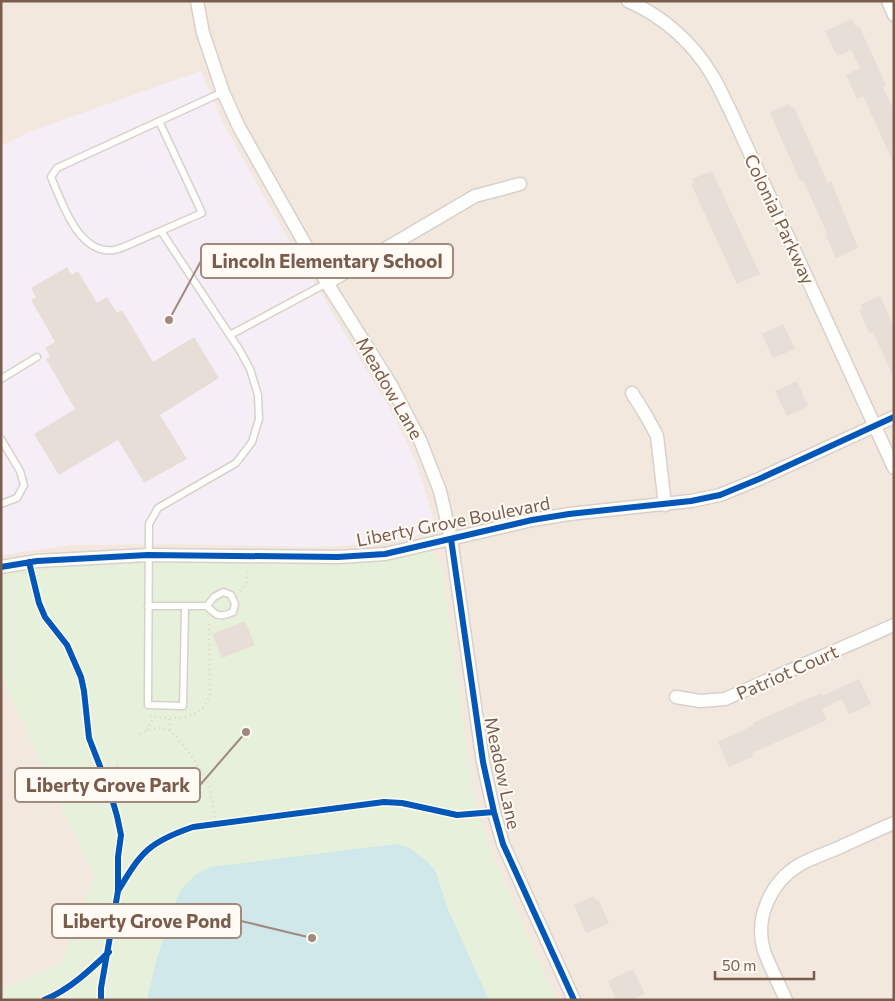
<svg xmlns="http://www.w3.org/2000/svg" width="895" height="1001" viewBox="0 0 895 1001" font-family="Commissioner,sans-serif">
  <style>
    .residential { fill: #f2e8de }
    .education { fill: #f6eef6 }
    .green { fill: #e7f0db }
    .water { fill: #d0e8ea }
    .building { fill: #e6ded7 }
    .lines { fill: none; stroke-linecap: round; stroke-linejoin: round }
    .service-casing { stroke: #d7d1cb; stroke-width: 9 }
    .minor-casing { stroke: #d7d1cb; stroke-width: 15 }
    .path { stroke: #dcd5d0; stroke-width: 2.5; stroke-dasharray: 1 4; stroke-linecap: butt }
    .service { stroke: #fefefd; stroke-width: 6 }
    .minor { stroke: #fefefd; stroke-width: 12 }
    .cycleway-casing { stroke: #fffaf3; stroke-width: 9 }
    .cycleway { stroke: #0057b8; stroke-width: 6 }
    .labels { text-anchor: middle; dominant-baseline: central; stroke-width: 4; stroke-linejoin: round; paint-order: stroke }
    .street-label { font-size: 18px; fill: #7a5c4d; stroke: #fffaf3 }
    .leader { fill: none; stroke: #9f8a7d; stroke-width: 2 }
    .callout-dot { fill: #9f8a7d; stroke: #fffaf3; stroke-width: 2 }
    .callout { fill: #fffaf3; stroke: #9f8a7d; stroke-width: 2 }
    .callout-label { font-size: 19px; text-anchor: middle; font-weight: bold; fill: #7a5c4d }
  </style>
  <rect width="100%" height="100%" fill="#f9f5f0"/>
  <!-- residential -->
  <path class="residential" d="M 1,1 L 894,1 L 894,1000 L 1,1000 Z"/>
  <!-- education -->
  <path class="education" d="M 201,71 L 224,125 L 279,223 L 394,416 L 414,457 L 432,513 L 434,524 L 431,529 L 414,536 L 390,542 L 322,547 L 172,544 L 72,545 L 1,555 L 1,144 L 6,144 L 29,132 Z"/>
  <!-- green -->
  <path class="green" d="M 426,551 L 433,553 L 442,566 L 472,789 L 488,845 L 556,1000 L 1,1000 L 1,990 L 61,963 L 94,877 L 1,676 L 1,574 L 63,565 L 124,562 L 311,564 L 364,563 Z"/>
  <!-- water -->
  <path class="water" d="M 396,844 L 408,847 L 427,861 L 436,872 L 447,907 L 489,1000 L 147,1000 L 156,961 L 171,914 L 181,889 L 196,874 L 210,867 Z"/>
  <!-- building -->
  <path class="building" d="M 852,19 L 856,27 L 859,26 L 886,85 L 883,87 L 891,105 L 894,104 L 894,164 L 863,96 L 857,99 L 846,75 L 860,68 L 851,50 L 837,56 L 825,31 Z
    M 789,104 L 791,108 L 794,107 L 828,183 L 831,181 L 858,248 L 836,258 L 825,234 L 827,233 L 803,180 L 800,181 L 770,113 Z
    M 712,171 L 760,274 L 737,284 L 691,184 L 694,183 L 692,179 Z
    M 67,267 L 72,275 L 78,271 L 97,303 L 107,297 L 117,313 L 122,310 L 153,362 L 194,337 L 219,378 L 160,415 L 187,459 L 144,483 L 118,440 L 59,475 L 34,434 L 75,409 L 46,359 L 50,356 L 45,348 L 55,342 L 31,300 L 36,297 L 31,288 Z
    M 880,296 L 894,327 L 894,378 L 873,332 L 870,334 L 859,310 L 862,309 L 860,305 Z
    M 783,324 L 795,349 L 773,358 L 762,334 Z
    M 797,381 L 808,406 L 787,416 L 775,391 Z
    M 245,621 L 255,645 L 222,658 L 212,634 Z
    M 859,679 L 871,704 L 849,714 L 842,699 L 822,709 L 827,720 L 752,753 L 754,756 L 729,767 L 718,742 L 754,725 L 753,723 L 775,713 L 821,693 L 822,696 Z
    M 594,896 L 595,900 L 598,899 L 609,923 L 586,933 L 574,905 Z
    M 633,969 L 645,994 L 632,1000 L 616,1000 L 608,981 Z"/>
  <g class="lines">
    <defs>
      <path id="service" d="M 159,121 L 202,213 L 161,231
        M 230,335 L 327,283
        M 1,379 L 37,357
        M 1,439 L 20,471 L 24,485 L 17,498 L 1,504
        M 148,606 L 207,606 C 216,616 220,618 233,612 L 235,604 L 231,595 L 223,592 L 214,597 L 207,606
        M 185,607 L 183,706 L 148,705 L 149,524 L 158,508 L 236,463 L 252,442 L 259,419 L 258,395 L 250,369 L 239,349 L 161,231 C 149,235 125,248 114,250 C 78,255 62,202 51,177 L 57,168 L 223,92"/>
      <path id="minor" d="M 197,1 L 203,33 L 223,92 L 239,127 L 327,283 L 391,385 L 420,440 L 440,491 L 451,539 L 483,762 L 494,812 L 503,844 L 574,1000
        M 628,1 C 663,16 693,43 712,75 C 719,86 724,99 730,110 L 894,468
        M 888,1 L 894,15
        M 327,283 L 475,196 L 520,184
        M 632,393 L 648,419 L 657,436 L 665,505
        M 1,567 L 37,561 L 148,555 L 338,557 L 385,554 L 532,520 L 569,514 L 691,501 L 720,495 L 759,479 L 894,417
        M 676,697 L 700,701 L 725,699 L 894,625
        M 786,1000 C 779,984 770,967 764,951 C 754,918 771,882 799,865 C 811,858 825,854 838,848 C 856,840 875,831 894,823"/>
    </defs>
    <!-- service casing -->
    <use href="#service" class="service-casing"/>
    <!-- minor casing -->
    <use href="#minor" class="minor-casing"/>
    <!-- path -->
    <path class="path" d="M 240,591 L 246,584 L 248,572
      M 150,716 C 172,719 201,722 210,695 L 209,623 L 211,623
      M 169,719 L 170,731
      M 147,730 L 153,716
      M 140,734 C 148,730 161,725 170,731 C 178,736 203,771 207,781 C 212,794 213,809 216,823
      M 104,774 L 121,764"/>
    <!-- service -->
    <use href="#service" class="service"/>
    <!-- minor -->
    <use href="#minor" class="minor"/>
    <defs>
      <path id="cycleway" d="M 451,539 L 483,762 L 494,812 L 503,844 L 574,1000
        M 29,562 L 39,603 L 45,617 L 67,645 L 81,677 L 84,691 L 89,738 L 110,792 L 117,816 L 121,835 L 118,857 L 118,891 L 101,988 L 101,1000
        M 1,567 L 37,561 L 148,555 L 338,557 L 385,554 L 532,520 L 569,514 L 691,501 L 720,495 L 759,479 L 894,417
        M 118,891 C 141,852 149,842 193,827 L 384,802 L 402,803 L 457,815 L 494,812
        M 44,1000 C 69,990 89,971 109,952"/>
    </defs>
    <!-- cycleway casing -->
    <use href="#cycleway" class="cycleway-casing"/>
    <!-- cycleway -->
    <use href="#cycleway" class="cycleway"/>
  </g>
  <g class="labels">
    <!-- street labels -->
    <g class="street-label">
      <text transform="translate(780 219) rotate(65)">Colonial Parkway</text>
      <text transform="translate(390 388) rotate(60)">Meadow Lane</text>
      <text transform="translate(453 521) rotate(-11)">Liberty Grove Boulevard</text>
      <text transform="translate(787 672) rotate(-24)">Patriot Court</text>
      <text transform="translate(503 773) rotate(78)">Meadow Lane</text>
    </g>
  </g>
  <!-- callouts -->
  <path class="leader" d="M169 320L201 261M246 732L200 785M312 938L241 921"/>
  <g class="callout-dot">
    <circle cx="169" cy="320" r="5"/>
    <circle cx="246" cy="732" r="5"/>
    <circle cx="312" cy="938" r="5"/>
  </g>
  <g class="callout">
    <rect x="201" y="244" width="252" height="34" rx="5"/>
    <rect x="15" y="768" width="185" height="34" rx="5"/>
    <rect x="52" y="904" width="189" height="34" rx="5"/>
  </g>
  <g class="callout-label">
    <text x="327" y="268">Lincoln Elementary School</text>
    <text x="108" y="792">Liberty Grove Park</text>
    <text x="147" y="928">Liberty Grove Pond</text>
  </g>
  <!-- border -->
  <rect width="895" height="1001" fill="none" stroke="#7a5c4d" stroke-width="5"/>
  <!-- scale -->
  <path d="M715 971v8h99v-8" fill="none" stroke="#7a5c4d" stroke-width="2.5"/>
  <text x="722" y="971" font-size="15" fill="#7a5c4d" stroke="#fffaf3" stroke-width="4" paint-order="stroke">50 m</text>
</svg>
